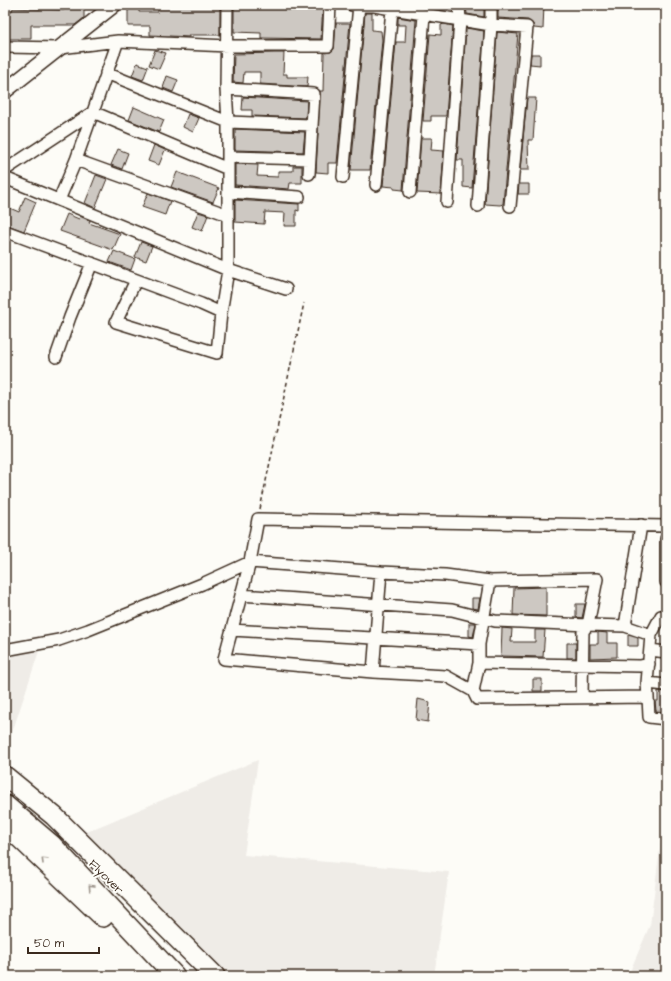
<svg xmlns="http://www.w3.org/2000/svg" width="671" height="981" viewBox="0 0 671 981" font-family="'Architects Daughter',sans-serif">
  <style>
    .built { fill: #efece7 }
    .building { fill: #cdc8c2; stroke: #3b2a1e }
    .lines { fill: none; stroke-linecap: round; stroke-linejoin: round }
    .minor-casing { stroke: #3b2a1e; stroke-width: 14 }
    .tertiary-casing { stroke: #3b2a1e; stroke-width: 17 }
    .trunk-casing { stroke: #3b2a1e; stroke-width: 22 }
    .path { stroke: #3b2a1e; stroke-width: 1.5; stroke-dasharray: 4 3; stroke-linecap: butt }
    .minor { stroke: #fdfcf7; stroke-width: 11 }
    .tertiary { stroke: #fdfcf7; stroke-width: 14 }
    .trunk { stroke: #fdfcf7; stroke-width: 19 }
    .oneway { stroke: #9c938a }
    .labels { text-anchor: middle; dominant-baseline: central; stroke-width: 4; stroke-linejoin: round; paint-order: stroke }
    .street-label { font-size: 12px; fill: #3b2a1e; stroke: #fdfcf7 }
  </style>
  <rect width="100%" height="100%" fill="#fdfcf7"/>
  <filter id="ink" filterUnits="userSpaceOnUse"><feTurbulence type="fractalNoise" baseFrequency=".025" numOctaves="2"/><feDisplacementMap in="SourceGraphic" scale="8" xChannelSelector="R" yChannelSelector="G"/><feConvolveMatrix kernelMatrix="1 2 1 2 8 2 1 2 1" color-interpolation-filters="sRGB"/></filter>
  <g filter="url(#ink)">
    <!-- built -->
    <path class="built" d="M 5,644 L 39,651 L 5,754 Z
      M 258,760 L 244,855 L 449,872 L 434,976 L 222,976 L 81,834 Z
      M 666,802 L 666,976 L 628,976 L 650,925 Z"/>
    <!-- building -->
    <path class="building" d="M 128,5 L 139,5 L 139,12 L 158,12 L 158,5 L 220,5 L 220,35 L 189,35 L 189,37 L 150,35 L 150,26 L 128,26 Z
      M 234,5 L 323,5 L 321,39 L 261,38 L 261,33 L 234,32 Z
      M 466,5 L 484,5 L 484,17 L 467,14 Z
      M 498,5 L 544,5 L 543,29 L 534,28 L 533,24 L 528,20 L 498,18 Z
      M 65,6 L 84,7 L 84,18 L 75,25 L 31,25 L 31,39 L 5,39 L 5,10 L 12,11 L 13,8 L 64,10 Z
      M 365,13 L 372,13 L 372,30 L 381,31 L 382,40 L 370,170 L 351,170 Z
      M 398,17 L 416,20 L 403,190 L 394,189 L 394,187 L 383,186 L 396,42 L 405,42 L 406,25 L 398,25 Z
      M 336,23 L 350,23 L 337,163 L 328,163 L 328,173 L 316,172 L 320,91 L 323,91 L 324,53 L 331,52 L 334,49 Z
      M 444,24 L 453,26 L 446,116 L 431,116 L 431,121 L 423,121 L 430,34 L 441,35 L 441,25 Z
      M 466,28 L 484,31 L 472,188 L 463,187 L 463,160 L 457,160 Z
      M 497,32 L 518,34 L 503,204 L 500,205 L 485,204 Z
      M 155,50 L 166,53 L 159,69 L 149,65 Z
      M 275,53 L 284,53 L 283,74 L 287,74 L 287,77 L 308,77 L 307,87 L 260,84 L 260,72 L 244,72 L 243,83 L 233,82 L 234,54 Z
      M 531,54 L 540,54 L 540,65 L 530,64 Z
      M 137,63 L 148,67 L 143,80 L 132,76 Z
      M 167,76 L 178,80 L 173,92 L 163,88 Z
      M 243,97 L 307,101 L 306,118 L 252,116 L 252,110 L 242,110 Z
      M 527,98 L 536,98 L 533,140 L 528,140 L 529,170 L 520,170 Z
      M 134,107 L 164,120 L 159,132 L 129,120 Z
      M 188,114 L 199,118 L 193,132 L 183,127 Z
      M 235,129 L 305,132 L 303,152 L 235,150 Z
      M 421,138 L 432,138 L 431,150 L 444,151 L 441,194 L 417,193 Z
      M 154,145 L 165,150 L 159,165 L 148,161 Z
      M 118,149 L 128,153 L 122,169 L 111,165 Z
      M 235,164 L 258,165 L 257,176 L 278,177 L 278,171 L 293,171 L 293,166 L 302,166 L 302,183 L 290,183 L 289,189 L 235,185 Z
      M 177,172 L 219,188 L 213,202 L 171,187 Z
      M 96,175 L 107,179 L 95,208 L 85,203 Z
      M 519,184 L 529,184 L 529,194 L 518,194 Z
      M 148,193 L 170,201 L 165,215 L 142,207 Z
      M 25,197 L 36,202 L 24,231 L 5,224 L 5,206 L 19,212 Z
      M 235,200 L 299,204 L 299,211 L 296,210 L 296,226 L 284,226 L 285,213 L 265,212 L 264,224 L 235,222 Z
      M 198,212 L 208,215 L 202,231 L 192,227 Z
      M 67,214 L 79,219 L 80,216 L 90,221 L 89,223 L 120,234 L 113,250 L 60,231 Z
      M 141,242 L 152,246 L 146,261 L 135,257 Z
      M 114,251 L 135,259 L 131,270 L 109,262 Z
      M 546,587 L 546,616 L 513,615 L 514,588 Z
      M 472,598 L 480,598 L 478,609 L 472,608 Z
      M 576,604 L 585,604 L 582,618 L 576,617 Z
      M 469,623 L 476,623 L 473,637 L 469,636 Z
      M 502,628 L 512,629 L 511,642 L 535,642 L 535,630 L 545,630 L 543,657 L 501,656 Z
      M 598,632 L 607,633 L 607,643 L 617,643 L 617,657 L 590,658 L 590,644 L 598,644 Z
      M 628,635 L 638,638 L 638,646 L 628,646 Z
      M 567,643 L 576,643 L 576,658 L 567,658 Z
      M 533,679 L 542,679 L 542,691 L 533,691 Z
      M 658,691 L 666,692 L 666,712 L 656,711 L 655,701 L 658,701 Z
      M 418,699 L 430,702 L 428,722 L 416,720 Z"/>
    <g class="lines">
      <defs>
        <path id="minor" d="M 352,5 L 374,6 L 491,25 L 491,5
          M 5,47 L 60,48 L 118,41 L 228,46 L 328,46 L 330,5
          M 106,73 L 228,122 L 311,125
          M 226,89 L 314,94 L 309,174
          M 228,157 L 310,159
          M 76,160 L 228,215
          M 5,170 L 93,112 L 228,169
          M 343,177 L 359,5
          M 5,178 L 228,270 L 228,122 L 226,89 L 227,5
          M 376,185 L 392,9
          M 228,192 L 299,197
          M 410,192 L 424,15
          M 59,200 L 76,160 L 118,41
          M 447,202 L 460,20 L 459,5
          M 478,206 L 491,25 L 527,27 L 510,206
          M 5,231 L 201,304 L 221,313 L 228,270 L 286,289
          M 136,280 L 116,322 L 217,353 L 221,313
          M 56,357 L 70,317 L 92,263
          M 666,539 L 666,582
          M 241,595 L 452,610 L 495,621 L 588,625 L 583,631 L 582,698
          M 625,626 L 651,635 L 647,683 L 648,697 L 477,699 L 473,691 L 446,676 L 373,672 L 224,659 L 250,562 L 258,519 L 666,526
          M 232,630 L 479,644
          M 651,635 L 661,616 L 666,616
          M 5,650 L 59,640 L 88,630 L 202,584 L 250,562 L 381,572 L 445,575 L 490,581 L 597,579 L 588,625 L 625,626 L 641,525
          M 650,650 L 666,652
          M 479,663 L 640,666 L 649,664
          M 373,672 L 381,572
          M 647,683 L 666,685
          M 473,691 L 479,663 L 479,644 L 490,581
          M 648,697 L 649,717 L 666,719"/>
        <path id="tertiary" d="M 5,91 L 114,5"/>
        <path id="trunk" d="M 5,776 L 54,816 L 215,976
          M 5,805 L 52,845 L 175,976
          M 5,824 L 103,917"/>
      </defs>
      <!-- minor casing -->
      <use href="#minor" class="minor-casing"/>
      <!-- tertiary casing -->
      <use href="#tertiary" class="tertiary-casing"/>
      <!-- trunk casing -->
      <use href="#trunk" class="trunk-casing"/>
      <!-- path -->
      <path class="path" d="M 260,509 L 304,303"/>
      <!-- minor -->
      <use href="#minor" class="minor"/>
      <!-- tertiary -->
      <use href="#tertiary" class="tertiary"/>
      <!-- trunk -->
      <use href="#trunk" class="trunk"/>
    </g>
    <!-- one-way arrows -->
    <defs><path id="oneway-chevron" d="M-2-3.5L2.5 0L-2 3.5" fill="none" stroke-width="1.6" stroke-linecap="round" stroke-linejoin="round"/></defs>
    <g class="oneway">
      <use href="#oneway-chevron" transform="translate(44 860) rotate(-136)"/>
      <use href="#oneway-chevron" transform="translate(91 887) rotate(-133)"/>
    </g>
  </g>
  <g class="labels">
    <!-- street labels -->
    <g class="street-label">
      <text transform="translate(106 877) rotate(45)">Flyover</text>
    </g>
  </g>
  <!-- margin -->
  <rect width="671" height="981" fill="none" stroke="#fdfcf7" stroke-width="20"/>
  <rect x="10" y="10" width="651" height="961" fill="none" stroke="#3b2a1e" stroke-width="1.5" filter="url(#ink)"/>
  <!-- scale -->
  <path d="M28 947v6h71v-6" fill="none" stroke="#3b2a1e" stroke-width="2"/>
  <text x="34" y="947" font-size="12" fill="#3b2a1e" stroke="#fdfcf7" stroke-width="3" paint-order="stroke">50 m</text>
</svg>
